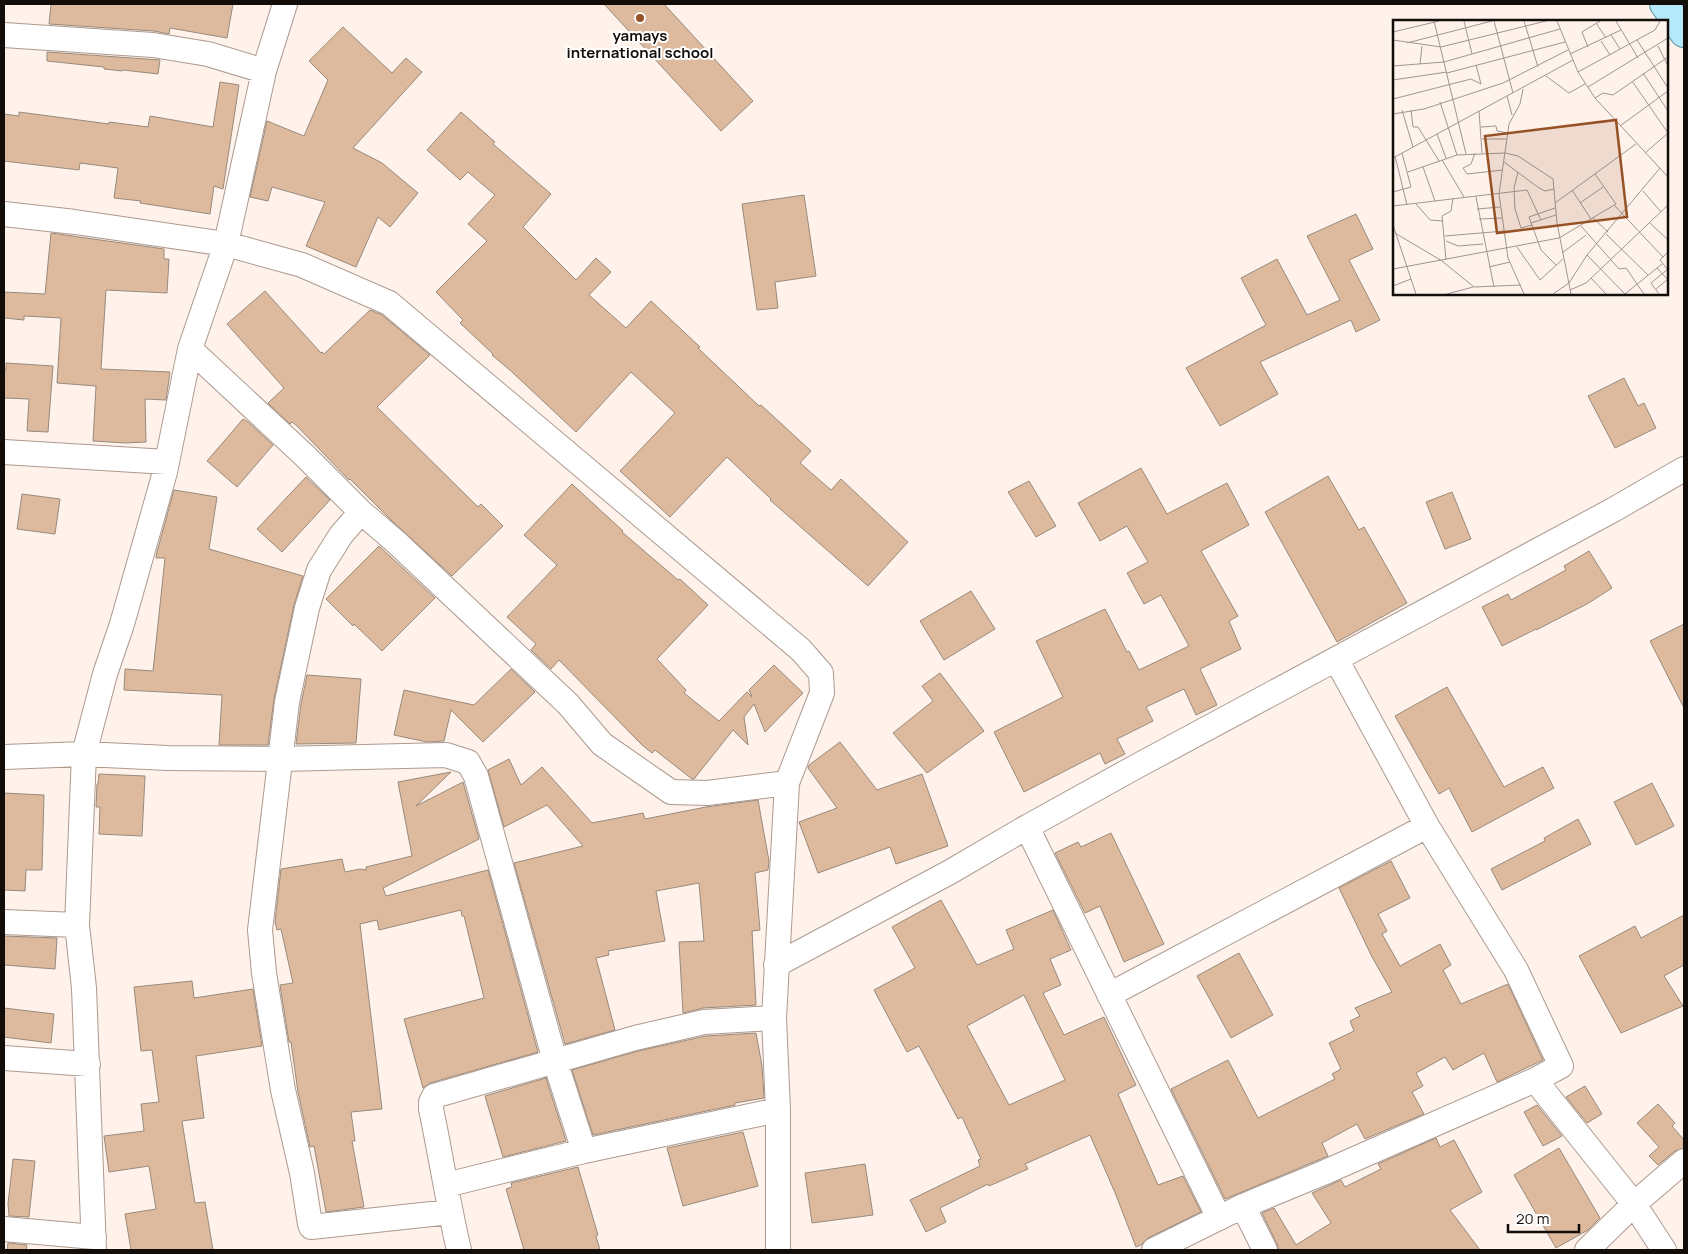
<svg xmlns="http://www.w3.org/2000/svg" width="1688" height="1254" viewBox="0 0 1688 1254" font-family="Manrope,sans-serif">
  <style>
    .building { fill: #ddba9d; stroke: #998a7c; fill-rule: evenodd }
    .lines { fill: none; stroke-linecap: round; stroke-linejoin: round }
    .minor-casing { stroke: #ad9a8f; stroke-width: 26 }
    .primary-casing { stroke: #5c91a5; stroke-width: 30 }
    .minor { stroke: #fff; stroke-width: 24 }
    .primary { stroke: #b5e8fb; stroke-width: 28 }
    .poi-dot { fill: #965125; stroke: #fff; stroke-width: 2 }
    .labels { text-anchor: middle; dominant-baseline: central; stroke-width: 4; stroke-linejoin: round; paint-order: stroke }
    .poi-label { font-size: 15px; font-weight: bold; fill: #130d09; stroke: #fff }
    .inset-road { fill: none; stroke: #a09691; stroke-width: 1 }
    .view { fill: #965125; fill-opacity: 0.15; stroke: #965125; stroke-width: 2.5 }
    .inset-edge { fill: none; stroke: #130d09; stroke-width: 2.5 }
  </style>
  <rect width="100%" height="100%" fill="#fef2eb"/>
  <!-- building -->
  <path class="building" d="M 51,4 L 233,4 L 227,38 L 170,28 L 169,34 L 154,31 L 49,24 Z
    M 604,4 L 664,4 L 753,101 L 721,131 Z
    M 343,27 L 392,73 L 406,58 L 422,72 L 353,148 L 382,163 L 418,193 L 390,227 L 378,217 L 356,267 L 306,246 L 325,202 L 272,187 L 268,201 L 250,197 L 267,121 L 304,136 L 328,80 L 309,61 Z
    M 47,52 L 160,60 L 158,74 L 123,70 L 122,71 L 104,69 L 104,67 L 47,61 Z
    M 220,82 L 239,85 L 223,189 L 214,186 L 210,214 L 140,203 L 141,201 L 114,198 L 118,168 L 80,163 L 79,170 L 4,161 L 4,114 L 19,116 L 19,112 L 109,124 L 109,122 L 148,127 L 150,116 L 213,127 Z
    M 461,112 L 495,142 L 493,144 L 551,194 L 523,227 L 576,280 L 596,258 L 611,272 L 589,295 L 626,328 L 651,301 L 700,347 L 698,348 L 759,406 L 761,405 L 811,451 L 800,463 L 831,490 L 841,479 L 908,542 L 868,586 L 770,500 L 771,499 L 727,457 L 670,517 L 620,471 L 675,413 L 631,372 L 576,432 L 511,371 L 492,355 L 493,354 L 460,323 L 463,320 L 436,292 L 487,241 L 468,224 L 495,195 L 468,172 L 460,180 L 427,150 Z
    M 804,195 L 816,276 L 775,282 L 778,308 L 757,310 L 742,204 Z
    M 1356,214 L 1373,249 L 1349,260 L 1380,320 L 1356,332 L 1351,320 L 1260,362 L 1278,394 L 1220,426 L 1186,368 L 1266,325 L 1241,278 L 1277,259 L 1307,315 L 1340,300 L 1307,236 Z
    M 51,233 L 164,249 L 164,259 L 169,259 L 167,293 L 106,290 L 101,369 L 170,372 L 166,400 L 145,399 L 146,442 L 125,443 L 93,441 L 96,386 L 57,383 L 61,318 L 24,316 L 24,320 L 4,318 L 4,292 L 45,294 Z
    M 265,291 L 321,353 L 322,352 L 324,354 L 370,310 L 382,315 L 430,355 L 377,407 L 478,507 L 481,504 L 503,526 L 452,576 L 390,519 L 350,479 L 349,480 L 296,425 L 292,422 L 290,424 L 268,403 L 284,388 L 227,324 Z
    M 6,363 L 53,366 L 48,432 L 27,431 L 29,399 L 4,398 L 4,370 L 6,370 Z
    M 1624,378 L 1638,406 L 1644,403 L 1656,428 L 1615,448 L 1588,396 Z
    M 243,419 L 248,422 L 273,445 L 237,487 L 207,461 Z
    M 1141,468 L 1167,514 L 1227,483 L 1249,525 L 1201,551 L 1238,616 L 1229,621 L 1241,649 L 1200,669 L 1217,705 L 1196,715 L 1184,689 L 1146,707 L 1153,721 L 1117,739 L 1125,754 L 1105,764 L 1100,753 L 1024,792 L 994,732 L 1063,697 L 1036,641 L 1105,609 L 1127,652 L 1129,651 L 1139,670 L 1189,646 L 1161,595 L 1144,604 L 1127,573 L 1148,562 L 1127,526 L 1100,541 L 1078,503 Z
    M 1328,476 L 1359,530 L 1364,527 L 1407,603 L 1337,642 L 1265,512 Z
    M 306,477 L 330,500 L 282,552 L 257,529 Z
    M 1029,481 L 1056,526 L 1036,537 L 1008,492 Z
    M 572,484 L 623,531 L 622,532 L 678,580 L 680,579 L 708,605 L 657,659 L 686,690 L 684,693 L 719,721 L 747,692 L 752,697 L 749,690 L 774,665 L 803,693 L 765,732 L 754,704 L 744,717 L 748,745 L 733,730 L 694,779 L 692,779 L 655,750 L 652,753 L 642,745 L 559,660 L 551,669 L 531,650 L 536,644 L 507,617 L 557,565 L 524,535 Z
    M 174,490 L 217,497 L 209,549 L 303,576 L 294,605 L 274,699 L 268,745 L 219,745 L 222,695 L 124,690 L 125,669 L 153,671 L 165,558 L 156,558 L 157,552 Z
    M 1452,492 L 1471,539 L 1445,549 L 1426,502 Z
    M 22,494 L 60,499 L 55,534 L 17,529 Z
    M 379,546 L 435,598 L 382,651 L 354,624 L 353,626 L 326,599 Z
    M 1589,551 L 1612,588 L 1587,604 L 1536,630 L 1536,629 L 1502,646 L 1482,607 L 1508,594 L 1511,600 L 1566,570 L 1564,566 Z
    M 971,591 L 995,629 L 944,660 L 920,621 Z
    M 1684,624 L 1684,708 L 1650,641 Z
    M 511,669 L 535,692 L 483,742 L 451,710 L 444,741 L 427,742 L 394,735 L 404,690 L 474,705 Z
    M 940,673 L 984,731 L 927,773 L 893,733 L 933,701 L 922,686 Z
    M 307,675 L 361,679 L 356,743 L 296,744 L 301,704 Z
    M 1447,687 L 1504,787 L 1543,767 L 1554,788 L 1472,832 L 1449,788 L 1439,794 L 1395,716 Z
    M 840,742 L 877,790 L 922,774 L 948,846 L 896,864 L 890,847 L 818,873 L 799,822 L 837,808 L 808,768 L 809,765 Z
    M 509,759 L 521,785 L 542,767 L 592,823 L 643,813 L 645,819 L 706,807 L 758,800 L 769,861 L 768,870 L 755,873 L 760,930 L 752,931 L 756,1005 L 703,1008 L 683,1013 L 679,942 L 704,941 L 699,883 L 656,891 L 665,941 L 608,951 L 609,955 L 596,958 L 615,1030 L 565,1044 L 514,863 L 583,846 L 547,805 L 504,827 L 488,770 Z
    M 451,772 L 416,806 L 463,782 L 479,839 L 383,888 L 386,896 L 488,870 L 538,1052 L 430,1083 L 423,1088 L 404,1019 L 484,998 L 464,916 L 462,916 L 461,910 L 379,930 L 377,920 L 360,924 L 382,1109 L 351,1112 L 355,1141 L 352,1141 L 364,1207 L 326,1212 L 314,1146 L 310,1147 L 298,1092 L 291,1042 L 289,1042 L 280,985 L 293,983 L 281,929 L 277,930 L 275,922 L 281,869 L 342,859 L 345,872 L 360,869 L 366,870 L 366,867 L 412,856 L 398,782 Z
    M 99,774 L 145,776 L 142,836 L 99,834 L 100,807 L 96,807 L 97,784 L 98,784 Z
    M 1652,783 L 1674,826 L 1636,845 L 1614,802 Z
    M 4,793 L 44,795 L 42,870 L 26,870 L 25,891 L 4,890 Z
    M 1578,819 L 1591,844 L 1502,890 L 1491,869 L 1545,841 L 1544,838 Z
    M 1111,833 L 1164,944 L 1124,962 L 1100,906 L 1085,913 L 1055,853 L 1078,842 L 1081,847 Z
    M 1391,861 L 1410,898 L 1378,914 L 1387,931 L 1382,934 L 1400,966 L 1440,944 L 1451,965 L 1443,970 L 1461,1004 L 1508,984 L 1543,1060 L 1497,1082 L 1484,1053 L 1453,1070 L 1445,1057 L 1416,1073 L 1423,1086 L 1412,1092 L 1424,1114 L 1365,1139 L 1357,1124 L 1322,1143 L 1328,1156 L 1225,1199 L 1171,1089 L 1228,1060 L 1258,1118 L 1335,1079 L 1332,1074 L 1341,1069 L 1329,1043 L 1354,1031 L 1350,1021 L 1360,1016 L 1355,1008 L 1392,992 L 1372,957 L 1339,888 Z
    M 941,900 L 977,965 L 1014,949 L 1006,930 L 1053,910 L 1071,950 L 1050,959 L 1061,985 L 1043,993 L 1064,1035 L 1104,1017 L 1136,1085 L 1118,1094 L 1158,1185 L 1183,1176 L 1201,1212 L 1148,1238 L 1141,1245 L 1136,1247 L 1116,1195 L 1090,1135 L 1025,1164 L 1028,1169 L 989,1186 L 988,1184 L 940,1208 L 946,1222 L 926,1232 L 910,1200 L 980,1166 L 978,1160 L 981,1159 L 962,1117 L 958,1119 L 919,1046 L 907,1052 L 874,990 L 915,968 L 892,927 ZM 1024,995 L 1065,1080 L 1009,1105 L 967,1026 Z
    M 1684,915 L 1684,965 L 1664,976 L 1683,1006 L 1621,1033 L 1579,956 L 1635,926 L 1641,938 Z
    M 4,936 L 57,938 L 55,969 L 4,965 Z
    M 1239,953 L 1273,1015 L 1231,1038 L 1197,976 Z
    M 192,981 L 194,998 L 253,989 L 262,1046 L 196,1056 L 204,1118 L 182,1121 L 195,1203 L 205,1202 L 213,1250 L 131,1250 L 125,1214 L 156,1209 L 149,1166 L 109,1172 L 104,1136 L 144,1131 L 141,1104 L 159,1102 L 152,1050 L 141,1051 L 134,987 Z
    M 4,1008 L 54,1014 L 51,1043 L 4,1037 Z
    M 756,1033 L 762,1066 L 764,1098 L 735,1103 L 735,1105 L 593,1135 L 572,1070 L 638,1051 L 706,1036 Z
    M 546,1078 L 566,1141 L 503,1157 L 485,1096 Z
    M 1585,1086 L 1602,1114 L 1587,1123 L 1566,1097 Z
    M 1658,1104 L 1675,1123 L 1672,1126 L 1684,1140 L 1684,1148 L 1675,1151 L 1658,1165 L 1649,1156 L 1659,1147 L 1637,1123 Z
    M 1537,1105 L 1562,1136 L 1543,1146 L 1524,1112 Z
    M 743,1132 L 758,1186 L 683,1206 L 667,1148 Z
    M 1436,1138 L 1440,1147 L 1454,1140 L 1482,1192 L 1450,1210 L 1480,1250 L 1279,1250 L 1277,1244 L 1262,1213 L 1274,1208 L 1296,1245 L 1331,1223 L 1312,1193 L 1341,1180 L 1345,1187 L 1381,1169 L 1378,1164 Z
    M 1559,1148 L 1600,1218 L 1588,1230 L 1556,1248 L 1514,1175 Z
    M 13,1159 L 35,1161 L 29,1217 L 9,1216 L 8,1204 Z
    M 865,1164 L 873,1215 L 812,1223 L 805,1173 Z
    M 578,1167 L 598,1235 L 596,1236 L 600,1250 L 524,1250 L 506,1189 L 512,1187 L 511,1183 Z
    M 8,1243 L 27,1245 L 26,1250 L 7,1250 Z"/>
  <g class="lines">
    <defs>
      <path id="minor" d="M 4,35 L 153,45 L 208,54 L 264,71
        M 4,214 L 75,222 L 226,244 L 302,265 L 389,303 L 801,650 L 821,673 L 822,693 L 787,783 L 774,1018 L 778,1110 L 778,1250
        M 190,349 L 305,456 L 361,512 L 396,542 L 568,704 L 602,744 L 671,792 L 707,793 L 787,783
        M 4,452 L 167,462
        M 361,512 L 341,535 L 319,570 L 307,608 L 287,702 L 260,930 L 264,973 L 283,1090 L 302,1173 L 310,1224 L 311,1227 L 450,1212
        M 4,757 L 84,754 L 168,758 L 280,759 L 446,755 L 468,762 L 476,776 L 555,1061 L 584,1151
        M 1027,827 L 1219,1218
        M 4,922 L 77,925
        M 776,965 L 950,872 L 1027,827 L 1139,765 L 1613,510 L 1684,469
        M 1109,995 L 1427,826
        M 4,1058 L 88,1064
        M 1535,1080 L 1634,1204 L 1664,1250
        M 446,1185 L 584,1151 L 778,1110
        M 1243,1206 L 1265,1250
        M 4,1229 L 94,1237
        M 94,1250 L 84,988 L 77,925 L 84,754 L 105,674 L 122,624 L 165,472 L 190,349 L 226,244 L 264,71 L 285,4
        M 459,1250 C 448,1204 441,1156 431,1109 L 431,1102 L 434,1096 L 635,1038 L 704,1022 L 774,1018
        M 1154,1250 L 1243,1206 L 1323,1173 L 1535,1080 L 1561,1066 L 1516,970 L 1427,826 L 1336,659
        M 1587,1250 L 1634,1204 L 1684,1161"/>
      <path id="primary" d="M 1664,4 L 1684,33"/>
    </defs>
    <!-- minor casing -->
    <use href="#minor" class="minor-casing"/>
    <!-- primary casing -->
    <use href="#primary" class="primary-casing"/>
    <!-- minor -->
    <use href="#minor" class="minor"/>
    <!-- primary -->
    <use href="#primary" class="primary"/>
  </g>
  <!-- markers -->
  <circle class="poi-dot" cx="640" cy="18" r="5"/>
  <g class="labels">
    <!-- poi labels -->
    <g class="poi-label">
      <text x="640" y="35">yamays<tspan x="640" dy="17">international school</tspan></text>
    </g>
  </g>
  <!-- overview -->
  <g transform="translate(1393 20)">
    <rect width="275" height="275" fill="#fef2eb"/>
    <path class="inset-road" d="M 41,1 L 73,134M 71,1 L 79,34M 101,1 L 120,73M 131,1 L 145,47M 164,1 L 185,52 L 202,78 L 275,157M 223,1 L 245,38M 203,3 L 213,18M 0,12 L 46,1M 218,15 L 227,29M 0,20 L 48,27 L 153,1M 244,20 L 275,68M 208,21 L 217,35M 14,23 L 99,1M 265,26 L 275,46M 195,27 L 189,12 L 207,1M 177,34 L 228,10M 27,44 L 29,26M 83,45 L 88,64M 0,46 L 51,42 L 167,9M 185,52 L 262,10 L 267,1M 54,53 L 172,22M 250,53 L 275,91M 153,56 L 176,73 L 192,64M 0,60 L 54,52M 239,61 L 275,113M 195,67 L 275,18M 130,69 L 127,84 L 116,104 L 106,174 L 115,238 L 131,274M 114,76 L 119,95M 202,78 L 210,73 L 220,75 L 275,37M 0,79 L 78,59 L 88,64M 47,82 L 64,135M 9,90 L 20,127M 18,90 L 20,107 L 25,107 L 46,141M 86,91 L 89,133M 0,94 L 31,89 L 110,63 L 175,30M 227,106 L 275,71M 88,107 L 103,106 L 104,111 L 115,113M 44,114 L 53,138M 89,119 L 113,119M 82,133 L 78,144 L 70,148 L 74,154 L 110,150M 252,133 L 275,113M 2,136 L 14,185M 0,138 L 180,40M 49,140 L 71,177M 111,142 L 146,168 L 152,171 L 161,169M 30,147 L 42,181M 15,152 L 64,135 L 112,133 L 125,136 L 160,159 L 164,203 L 178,274M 125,152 L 121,168 L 122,189 L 128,208 L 139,205M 179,170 L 198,199M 250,171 L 268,192M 0,172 L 18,167 L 9,133M 83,177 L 101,267M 162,183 L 243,124M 187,183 L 210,167M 23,184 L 37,200 L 50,201M 221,185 L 270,237M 0,186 L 134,170 L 148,200M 162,188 L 136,197 L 148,230 L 163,245M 84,189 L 107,187M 200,198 L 215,212M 86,199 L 109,198M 138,203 L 163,195M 257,203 L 275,220M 0,205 L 23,274M 188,206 L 226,249 L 233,248 L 251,274M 2,213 L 49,241 L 81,267 L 128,265M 213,214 L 255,255M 52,216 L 111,211M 53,221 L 65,226 L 90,224M 124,227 L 147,260 L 170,239M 169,233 L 193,215M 194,235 L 232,274 L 269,244M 53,240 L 49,196 L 58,191 L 60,178M 96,247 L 117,242M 264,248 L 275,260M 0,249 L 166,218 L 223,184 L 202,154M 275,250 L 267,240 L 275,232M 198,258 L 213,274M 0,266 L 18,259M 263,269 L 275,259M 177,270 L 193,263 L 275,185M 54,274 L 80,267M 160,274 L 176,263 L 194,235 L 267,148M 266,274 L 258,263 L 275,249"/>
    <path class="view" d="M 223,100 L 234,197 L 104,213 L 92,116 Z"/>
    <rect width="275" height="275" class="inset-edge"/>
  </g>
  <!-- border -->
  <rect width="1688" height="1254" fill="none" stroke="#130d09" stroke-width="10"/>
  <!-- scale -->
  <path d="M1508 1224v8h71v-8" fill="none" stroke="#130d09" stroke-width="2.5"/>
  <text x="1516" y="1224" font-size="15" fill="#130d09" stroke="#ffffff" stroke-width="4" paint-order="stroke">20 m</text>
</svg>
